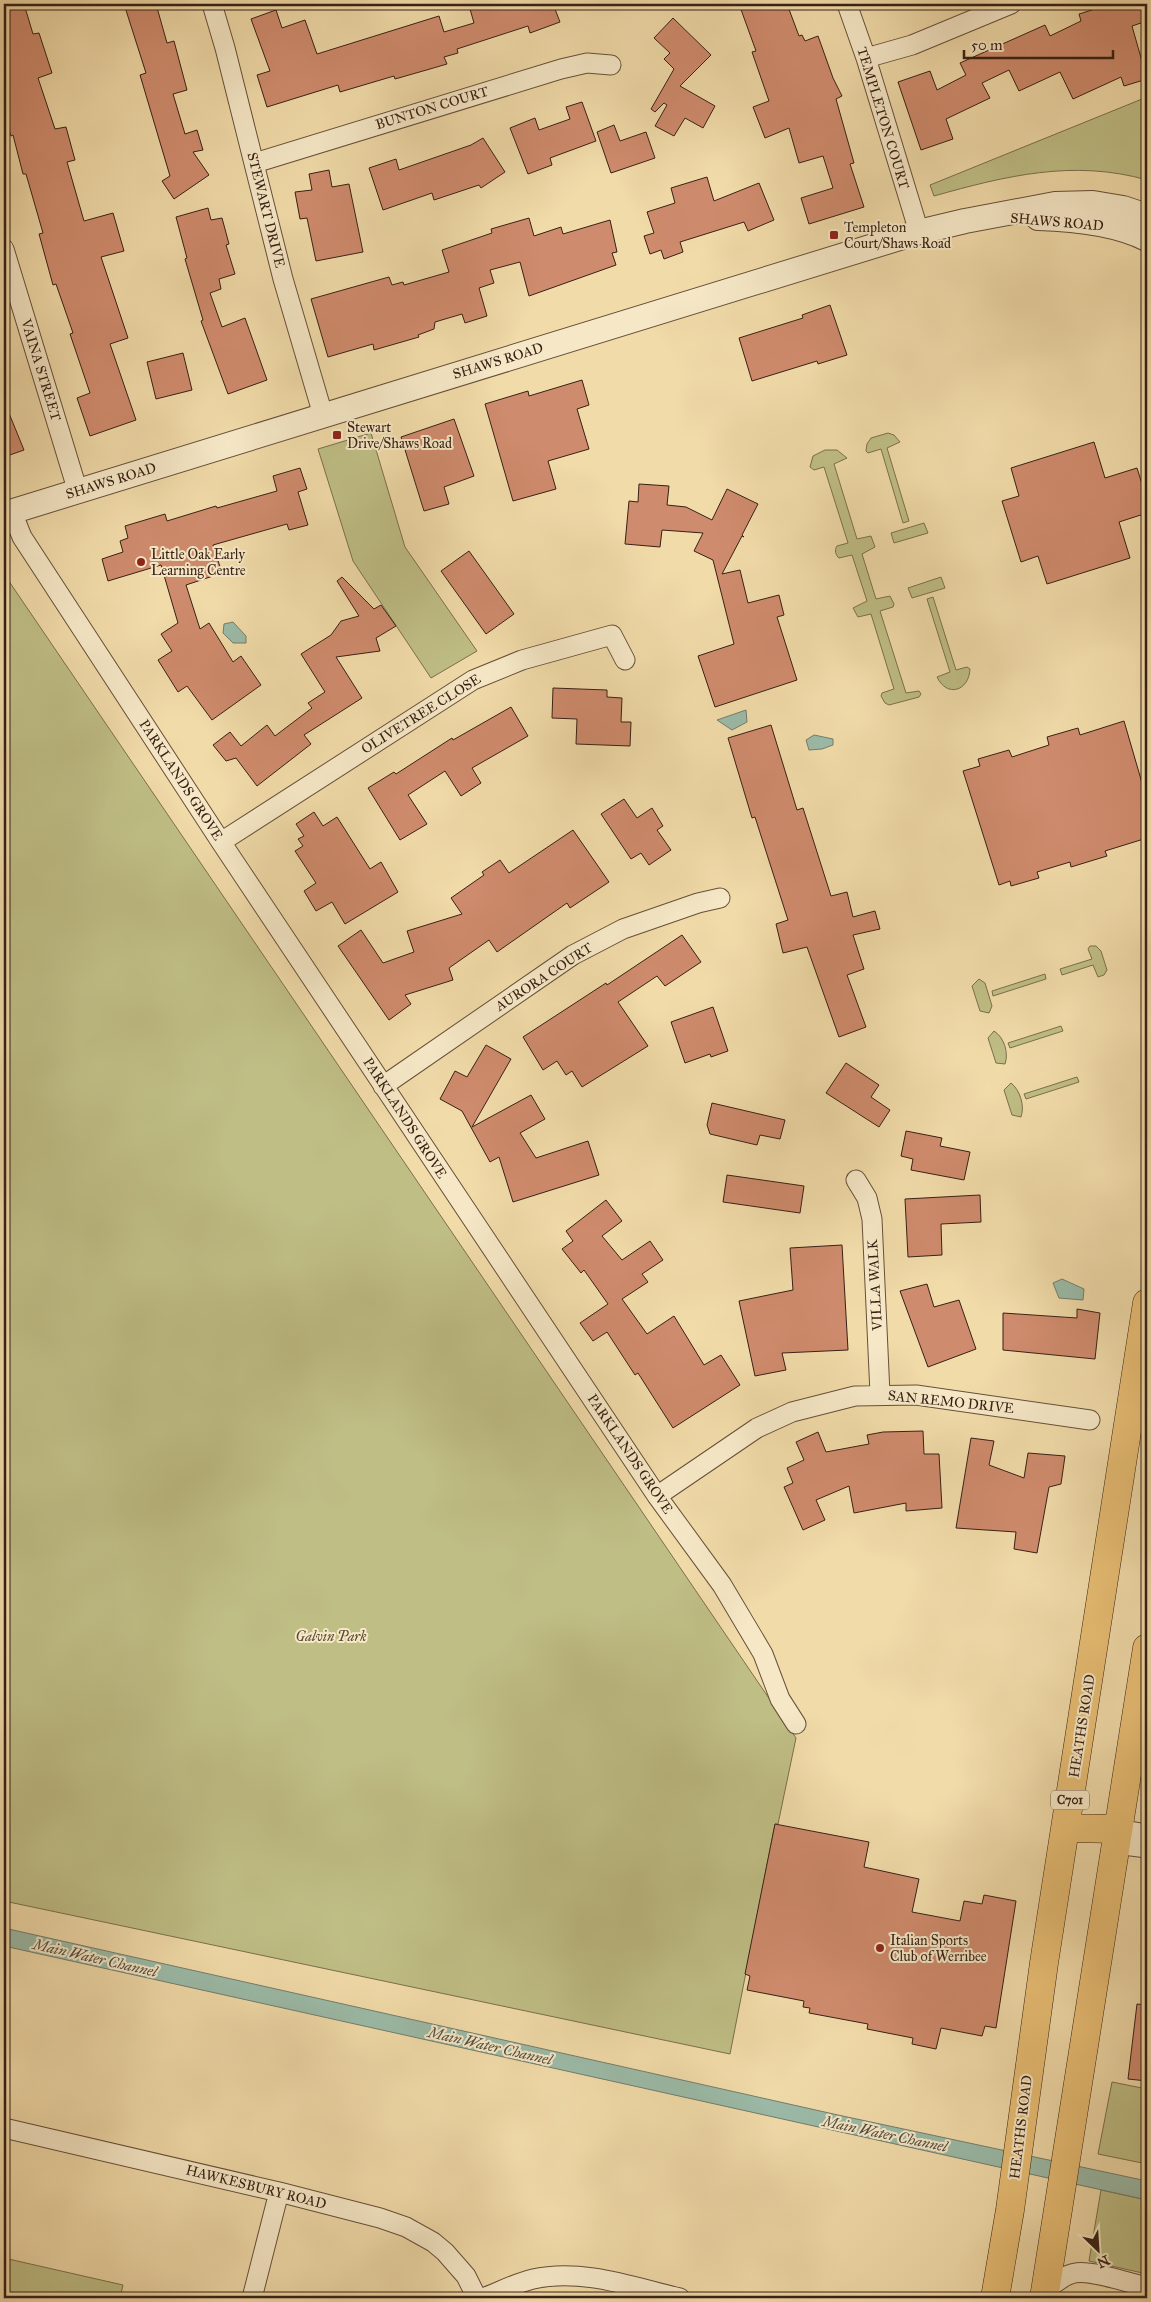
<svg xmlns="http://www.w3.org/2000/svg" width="1151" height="2302" viewBox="0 0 1151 2302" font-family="'IM FELL Great Primer',serif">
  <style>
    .green { fill: #bfbe85; stroke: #7b6f4c }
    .water { fill: #9bbba8; stroke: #737d6d }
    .building { fill: #cf8b6d; stroke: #372014 }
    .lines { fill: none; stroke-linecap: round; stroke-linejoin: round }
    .minor-casing { stroke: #664f39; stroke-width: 21 }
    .tertiary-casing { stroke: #664f39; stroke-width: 26 }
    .primary-casing { stroke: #372014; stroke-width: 29 }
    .minor { stroke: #f6e8c7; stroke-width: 19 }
    .tertiary { stroke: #f6e8c7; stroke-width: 24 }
    .primary { stroke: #e8be74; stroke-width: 28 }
    .poi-dot { fill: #8f2418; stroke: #f6e8c7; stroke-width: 2 }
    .labels { text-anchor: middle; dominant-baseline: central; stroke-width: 4; stroke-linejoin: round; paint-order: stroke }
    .shield { fill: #f6e8c7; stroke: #705c4a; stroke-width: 1 }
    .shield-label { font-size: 12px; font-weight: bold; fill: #372014 }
    .street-label { font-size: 14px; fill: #372014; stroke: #f6e8c7 }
    .poi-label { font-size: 14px; fill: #372014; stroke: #f6e8c7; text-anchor: start }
    .park-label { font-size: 14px; font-style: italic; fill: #594830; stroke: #f6e8c7 }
    .water-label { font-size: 15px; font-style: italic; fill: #554e40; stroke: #f6e8c7 }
  </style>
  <rect width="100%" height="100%" fill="#f1dba9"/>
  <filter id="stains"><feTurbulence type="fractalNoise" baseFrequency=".004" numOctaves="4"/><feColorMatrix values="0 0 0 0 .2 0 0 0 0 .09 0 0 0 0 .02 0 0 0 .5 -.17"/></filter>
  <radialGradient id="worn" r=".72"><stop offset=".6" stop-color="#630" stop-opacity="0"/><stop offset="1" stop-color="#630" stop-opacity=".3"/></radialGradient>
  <!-- green -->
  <path class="green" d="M 1147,97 L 1147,180 C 1074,159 1005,176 934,196 L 930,185 Z
    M 371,433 L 405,547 L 477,651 L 431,678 L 353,561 L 318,449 Z
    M 888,433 L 894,435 L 900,442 L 887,448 L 909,521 L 903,523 L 881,449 L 868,453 L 866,451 L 867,444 L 871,438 Z
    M 825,450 L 837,450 L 847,458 L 834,464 L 857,539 L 871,536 L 875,547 L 862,554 L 876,599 L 890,596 L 894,604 L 893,607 L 880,611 L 906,693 L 919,691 L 921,694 L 919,697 L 889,705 L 885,703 L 881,696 L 882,693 L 894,689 L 871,614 L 858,617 L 853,608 L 867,601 L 852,555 L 839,558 C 836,556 834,550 837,546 L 848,543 L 824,467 L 814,470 L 810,467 L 813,456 Z
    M 924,523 L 928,533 L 894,543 L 891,533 Z
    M 4,574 L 796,1738 L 778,1824 L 775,1824 L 730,2054 L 4,1901 Z
    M 941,577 L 945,588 L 912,598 L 908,588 Z
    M 933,597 L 956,670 L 967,667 L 970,669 C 969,691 947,698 937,677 L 950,672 L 927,599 Z
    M 1090,946 L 1096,946 L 1101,951 L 1107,970 L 1104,975 L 1098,977 L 1093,965 L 1062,975 L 1060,969 L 1092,959 L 1088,949 Z
    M 1045,974 L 1046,979 L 993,996 L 992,991 Z
    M 979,979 L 985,983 L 992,1006 L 989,1013 L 980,1011 L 972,986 Z
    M 1061,1026 L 1063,1031 L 1010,1048 L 1008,1043 Z
    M 994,1031 C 1004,1037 1009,1053 1005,1064 L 996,1063 L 988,1038 Z
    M 1077,1077 L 1079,1082 L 1026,1099 L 1024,1094 Z
    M 1011,1083 C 1020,1090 1025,1106 1021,1117 L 1012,1115 L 1004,1090 Z
    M 1112,2082 L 1147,2089 L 1147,2164 L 1098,2154 Z
    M 1101,2190 L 1147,2200 L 1147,2274 L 1089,2261 Z
    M 4,2258 L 123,2285 L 120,2298 L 4,2298 Z"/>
  <!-- water -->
  <path class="water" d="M 233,622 L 246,636 L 246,643 L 233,643 L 223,633 L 224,624 Z
    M 746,710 L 747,722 L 732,730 L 717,720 Z
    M 814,735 L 833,739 L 833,745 L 822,749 L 809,750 L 806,740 Z
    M 1062,1279 L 1084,1289 L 1083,1300 L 1059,1298 L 1053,1283 Z
    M 4,1928 L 838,2115 L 1147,2181 L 1147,2200 L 4,1946 Z"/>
  <!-- building -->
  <path class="building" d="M 4,4 L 24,4 L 33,34 L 39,33 L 52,73 L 38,78 L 55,129 L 66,127 L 75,160 L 67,162 L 84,221 L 113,213 L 124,251 L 101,257 L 128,338 L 110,344 L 136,420 L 90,436 L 77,398 L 90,393 L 70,334 L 73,333 L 56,284 L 53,285 L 39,234 L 43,233 L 26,174 L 23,174 L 13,135 L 11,136 L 4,116 Z
    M 124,4 L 156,4 L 167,43 L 174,41 L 187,90 L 173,94 L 185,134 L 197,130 L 203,150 L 193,152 L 209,175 L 174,199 L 162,181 L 170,176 L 140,75 L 146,73 Z
    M 477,4 L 553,4 L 560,22 L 530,33 L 528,26 L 457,49 L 458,53 L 444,57 L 447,64 L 430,69 L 395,79 L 394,76 L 340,92 L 338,85 L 267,107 L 257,75 L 270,71 L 251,19 L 276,10 L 282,28 L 305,20 L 317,54 L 439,16 L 444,32 L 474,23 L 470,9 L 478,7 Z
    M 739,4 L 787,4 L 799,36 L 802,35 L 805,41 L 818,36 L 833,78 L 842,96 L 836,99 L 854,163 L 850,164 L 864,207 L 809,224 L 801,198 L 833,188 L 823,156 L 799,163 L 789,128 L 765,138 L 753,107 L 769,101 L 752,52 L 756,51 Z
    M 1111,4 L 1147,4 L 1147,21 L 1132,26 L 1147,79 L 1124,86 L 1121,77 L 1073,99 L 1060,72 L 1019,91 L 1009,70 L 982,83 L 990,98 L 946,119 L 953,139 L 921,150 L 898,82 L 930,71 L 937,90 L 966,75 L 960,63 L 1045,25 L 1050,36 L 1081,21 L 1079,14 Z
    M 673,18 L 711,55 L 680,86 L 715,106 L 703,128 L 685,118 L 674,136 L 655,126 L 667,105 L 664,103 L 655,112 L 651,109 L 674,69 L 664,59 L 670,53 L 654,38 Z
    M 582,102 L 596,141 L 550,158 L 552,165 L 528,174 L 510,128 L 535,118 L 539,130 L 570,119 L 566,107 Z
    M 614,125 L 620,141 L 646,132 L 655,158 L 611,173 L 597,132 Z
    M 483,138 L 505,172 L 481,188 L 479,185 L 434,200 L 432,193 L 383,210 L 369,168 L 396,159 L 399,170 L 471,145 Z
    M 329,170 L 332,187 L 349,184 L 363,252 L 316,261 L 307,218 L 300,219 L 295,192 L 312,190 L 309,174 Z
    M 707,177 L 714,201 L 759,183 L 774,220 L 748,231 L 744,222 L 680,242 L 683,252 L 664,259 L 661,250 L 650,254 L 644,236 L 654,233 L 647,212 L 675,203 L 671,188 Z
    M 208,208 L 211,220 L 222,218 L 229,244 L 226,245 L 235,274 L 219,279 L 221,289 L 210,293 L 222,327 L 245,318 L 267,380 L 228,394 L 201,321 L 203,320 L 185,259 L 187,258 L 176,217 Z
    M 529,218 L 534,236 L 561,227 L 563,234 L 610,220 L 617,252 L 612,253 L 616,265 L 529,296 L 520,262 L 490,270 L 494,283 L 479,288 L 487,316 L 465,323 L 462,314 L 435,322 L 434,329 L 418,335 L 419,337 L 374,350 L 373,344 L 328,357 L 311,299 L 389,277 L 392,285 L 403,282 L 404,285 L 449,272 L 442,250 L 492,233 L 491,229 Z
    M 830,305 L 847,355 L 818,364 L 817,361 L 752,381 L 739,338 L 803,318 L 802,315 Z
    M 183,353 L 192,390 L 156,399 L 147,362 Z
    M 582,380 L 589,405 L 577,409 L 589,449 L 548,461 L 556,489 L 513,501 L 485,404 L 528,391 L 529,396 Z
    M 4,401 L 24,450 L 4,457 Z
    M 454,419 L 474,476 L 444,487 L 449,504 L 424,511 L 401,437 Z
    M 1094,442 L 1105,478 L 1137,468 L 1147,500 L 1147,513 L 1119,522 L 1130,558 L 1047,584 L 1038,556 L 1021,562 L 1002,501 L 1019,496 L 1011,468 Z
    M 300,468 L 307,489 L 298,492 L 308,525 L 289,530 L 287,524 L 213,545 L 222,573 L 186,585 L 200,629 L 209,623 L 233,662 L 241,656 L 261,685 L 212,720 L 187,686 L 178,692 L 158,660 L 172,651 L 161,634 L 178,623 L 161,565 L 108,581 L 102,559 L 123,552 L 120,541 L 128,538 L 125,526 L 165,514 L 167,521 L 216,506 L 217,508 L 277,491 L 273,476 Z
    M 639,484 L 669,486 L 667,505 L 686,507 L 712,520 L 727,489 L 758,504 L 742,535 L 744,537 L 742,536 L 722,574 L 740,570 L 748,603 L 779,595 L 784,615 L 777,617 L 797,680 L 715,707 L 698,656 L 734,644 L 713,560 L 694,551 L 703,533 L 662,530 L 660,547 L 625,544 L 629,501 L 638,502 Z
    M 469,551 L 514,614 L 486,634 L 441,571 Z
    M 342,577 L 374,609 L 381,605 L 396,626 L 376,638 L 380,651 L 336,657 L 362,698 L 304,735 L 311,744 L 257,786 L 236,758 L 226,761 L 213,745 L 230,732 L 241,746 L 267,725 L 275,736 L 312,708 L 308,703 L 325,692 L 301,654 L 331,635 L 341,621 L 359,616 L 337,581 Z
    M 553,688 L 607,690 L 607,697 L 622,698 L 621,722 L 631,722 L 630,746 L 576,744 L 577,719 L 552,718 Z
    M 511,707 L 528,736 L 472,768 L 481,783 L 461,796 L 445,771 L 408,795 L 427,824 L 400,840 L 368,788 L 394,772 L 396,774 L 452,738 L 453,740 Z
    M 1124,721 L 1147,800 L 1147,838 L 1105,851 L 1107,856 L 1071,867 L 1070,862 L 1037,872 L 1039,878 L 1011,886 L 1010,881 L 999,885 L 963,771 L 980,766 L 978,759 L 1009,750 L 1012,757 L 1049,745 L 1047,737 L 1078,728 L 1080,735 Z
    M 771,725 L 797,810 L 803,808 L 831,896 L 847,892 L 853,917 L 875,911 L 880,929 L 853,935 L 864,969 L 847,975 L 866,1027 L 839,1037 L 807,947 L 783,953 L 776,924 L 788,920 L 755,817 L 752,818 L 728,738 Z
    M 624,799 L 637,818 L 652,808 L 663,826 L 657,830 L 671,850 L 649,865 L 641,853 L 631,859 L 601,814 Z
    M 314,812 L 323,826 L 337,817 L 370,869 L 381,862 L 398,892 L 345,924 L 332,902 L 316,911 L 304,891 L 316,883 L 295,851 L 303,846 L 298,839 L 304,836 L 296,824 Z
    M 573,830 L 609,882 L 570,908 L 567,903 L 497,952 L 489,940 L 449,968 L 453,980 L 405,995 L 411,1004 L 389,1020 L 338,946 L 361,930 L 383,963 L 414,952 L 407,931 L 462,914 L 451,898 L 484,875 L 482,872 L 500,860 L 509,873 Z
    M 682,935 L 701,962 L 665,986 L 657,976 L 618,1002 L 648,1046 L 582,1087 L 572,1071 L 566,1075 L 557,1061 L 543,1070 L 523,1037 L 606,983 L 607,985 Z
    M 713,1007 L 728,1051 L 711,1057 L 710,1054 L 685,1063 L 671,1022 Z
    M 486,1045 L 511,1059 L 472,1127 L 531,1095 L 545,1119 L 520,1133 L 536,1158 L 588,1141 L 599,1175 L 513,1202 L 499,1157 L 490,1162 L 462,1111 L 440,1099 L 455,1071 L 467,1077 Z
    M 846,1063 L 879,1085 L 871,1097 L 890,1110 L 879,1127 L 826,1093 Z
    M 712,1103 L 785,1120 L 780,1139 L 760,1135 L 757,1145 L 710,1134 L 707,1125 Z
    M 906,1131 L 942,1138 L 940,1146 L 970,1152 L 964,1180 L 911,1170 L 913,1159 L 901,1156 Z
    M 727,1175 L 804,1186 L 800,1213 L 723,1202 Z
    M 980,1195 L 981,1222 L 941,1224 L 942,1255 L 908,1257 L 905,1199 Z
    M 606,1200 L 622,1221 L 602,1236 L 622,1260 L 650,1241 L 663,1260 L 642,1274 L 648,1282 L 622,1299 L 647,1334 L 674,1316 L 704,1365 L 721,1355 L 740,1385 L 673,1428 L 638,1373 L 635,1375 L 607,1332 L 593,1341 L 580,1323 L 608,1304 L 584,1270 L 581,1273 L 562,1249 L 573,1241 L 566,1231 Z
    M 842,1245 L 848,1350 L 782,1353 L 786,1370 L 755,1376 L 739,1301 L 793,1290 L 790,1248 Z
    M 927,1284 L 934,1307 L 959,1300 L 976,1349 L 928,1367 L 900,1291 Z
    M 1077,1309 L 1100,1313 L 1095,1359 L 1003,1350 L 1003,1313 L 1077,1318 Z
    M 923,1431 L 924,1454 L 939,1454 L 942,1508 L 906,1511 L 906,1503 L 854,1513 L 849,1486 L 816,1500 L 825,1520 L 803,1530 L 784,1487 L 793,1483 L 787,1468 L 804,1460 L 796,1442 L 818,1432 L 826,1452 L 869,1444 L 867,1435 L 883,1432 Z
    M 971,1438 L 994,1441 L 989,1465 L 1024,1478 L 1028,1453 L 1065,1456 L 1061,1484 L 1049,1487 L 1037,1553 L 1014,1549 L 1016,1532 L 956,1528 Z
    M 775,1824 L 869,1842 L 864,1867 L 919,1879 L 912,1912 L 960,1921 L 964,1901 L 982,1904 L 984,1895 L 1016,1901 L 996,2028 L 985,2026 L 982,2036 L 941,2028 L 936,2049 L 912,2044 L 913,2038 L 867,2029 L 868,2024 L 809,2013 L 810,2008 L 803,2007 L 804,2001 L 747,1990 L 750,1976 L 745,1974 Z
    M 1137,2004 L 1147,2005 L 1147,2081 L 1128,2079 Z"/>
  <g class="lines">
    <defs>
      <path id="minor" d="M 212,4 L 225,48 L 283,279 L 323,415
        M 847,4 L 866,58 L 919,232
        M 866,58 L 912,45 L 1011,4
        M 255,163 L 561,69 L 587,63 L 611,65
        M 4,249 L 78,492
        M 12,512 L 22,537 L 221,842 L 657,1496 L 722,1585 L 763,1654 L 780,1699 L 796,1724
        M 221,842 L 473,680 L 522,660 L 612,635 L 625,660
        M 383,1086 L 573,955 L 623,929 L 698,903 L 720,898
        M 856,1180 L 867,1198 L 872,1219 L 880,1394
        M 657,1496 L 757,1428 L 792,1412 L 855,1396 L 916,1395 L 1090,1420
        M 1118,1829 L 1147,1834
        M 1116,1844 L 1147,1848
        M 4,2128 L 279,2192 L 380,2218 L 406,2227 L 433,2242 L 445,2252 L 466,2276 L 477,2298
        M 1045,2291 C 1054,2284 1063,2275 1075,2273 C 1091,2270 1130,2283 1147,2287
        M 252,2298 L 279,2192
        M 483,2298 C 499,2292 516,2283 533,2279 C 582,2268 633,2287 680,2298"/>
      <path id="tertiary" d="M 1038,218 C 1074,219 1115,223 1147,239
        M 4,514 L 919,232 L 965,221 L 1055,204 L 1093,203 L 1123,208 L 1147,216"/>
      <path id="primary" d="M 1066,1828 L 1118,1829
        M 995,2298 L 1010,2210 L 1044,1963 L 1147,1303
        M 1044,2298 L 1147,1648"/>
    </defs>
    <!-- minor casing -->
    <use href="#minor" class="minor-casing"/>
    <!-- tertiary casing -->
    <use href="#tertiary" class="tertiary-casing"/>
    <!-- primary casing -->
    <use href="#primary" class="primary-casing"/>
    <!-- minor -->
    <use href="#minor" class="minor"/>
    <!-- tertiary -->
    <use href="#tertiary" class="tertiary"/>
    <!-- primary -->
    <use href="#primary" class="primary"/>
  </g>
  <!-- markers -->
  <g class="poi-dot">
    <rect x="829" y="230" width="10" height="10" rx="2.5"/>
    <rect x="332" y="430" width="10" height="10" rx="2.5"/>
    <circle cx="141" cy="562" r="5"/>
    <circle cx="880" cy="1948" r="5"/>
  </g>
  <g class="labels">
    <!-- shield labels -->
    <rect class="shield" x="1051" y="1790.5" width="38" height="19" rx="4"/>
    <g class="shield-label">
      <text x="1070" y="1800">C701</text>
    </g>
    <!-- street labels -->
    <g class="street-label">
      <text transform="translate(432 108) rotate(-17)">BUNTON COURT</text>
      <text transform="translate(883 118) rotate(73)">TEMPLETON COURT</text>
      <text transform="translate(266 210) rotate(76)">STEWART DRIVE</text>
      <text transform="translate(1057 222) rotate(5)">SHAWS ROAD</text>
      <text transform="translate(498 361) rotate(-17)">SHAWS ROAD</text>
      <text transform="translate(41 370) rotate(73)">VAINA STREET</text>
      <text transform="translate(111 481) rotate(-17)">SHAWS ROAD</text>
      <text transform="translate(421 714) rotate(-32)">OLIVETREE CLOSE</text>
      <text transform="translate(181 780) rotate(57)">PARKLANDS GROVE</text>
      <text transform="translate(544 977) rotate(-33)">AURORA COURT</text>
      <text transform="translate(405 1118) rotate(57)">PARKLANDS GROVE</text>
      <text transform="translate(875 1285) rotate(-93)">VILLA WALK</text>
      <text transform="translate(951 1402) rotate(6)">SAN REMO DRIVE</text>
      <text transform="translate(630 1454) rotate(56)">PARKLANDS GROVE</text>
      <text transform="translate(1082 1726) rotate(-81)">HEATHS ROAD</text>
      <text transform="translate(1021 2127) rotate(-83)">HEATHS ROAD</text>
      <text transform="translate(256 2187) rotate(14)">HAWKESBURY ROAD</text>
    </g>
    <!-- poi labels -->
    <g class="poi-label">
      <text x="844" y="227">Templeton<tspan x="844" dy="16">Court/Shaws Road</tspan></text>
      <text x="347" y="427">Stewart<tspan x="347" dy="16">Drive/Shaws Road</tspan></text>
      <text x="151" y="554">Little Oak Early<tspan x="151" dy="16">Learning Centre</tspan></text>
      <text x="890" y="1940">Italian Sports<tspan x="890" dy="16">Club of Werribee</tspan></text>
    </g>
    <!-- park labels -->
    <g class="park-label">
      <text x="331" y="1636">Galvin Park</text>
    </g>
    <!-- water labels -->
    <g class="water-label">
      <text transform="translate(95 1958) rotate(13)">Main Water Channel</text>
      <text transform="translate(490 2046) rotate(13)">Main Water Channel</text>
      <text transform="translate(885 2134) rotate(12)">Main Water Channel</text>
    </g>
  </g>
  <!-- margin -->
  <rect width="1151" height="2302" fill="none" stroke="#f1dba9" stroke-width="20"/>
  <rect x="5" y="5" width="1141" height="2292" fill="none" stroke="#372014" stroke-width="2.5"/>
  <rect x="10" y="10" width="1131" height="2282" fill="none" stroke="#372014"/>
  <!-- north arrow -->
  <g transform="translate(1098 2250) rotate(155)" stroke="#f6e8c7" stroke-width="4" paint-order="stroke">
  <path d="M0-4L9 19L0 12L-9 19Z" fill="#372014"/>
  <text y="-8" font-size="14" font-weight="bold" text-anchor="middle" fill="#372014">N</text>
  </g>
  <!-- scale -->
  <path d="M964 50v8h149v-8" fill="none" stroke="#372014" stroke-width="2.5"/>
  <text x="971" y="50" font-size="15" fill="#372014" stroke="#f6e8c7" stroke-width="4" paint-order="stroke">50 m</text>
  <rect width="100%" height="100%" filter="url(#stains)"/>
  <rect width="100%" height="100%" fill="url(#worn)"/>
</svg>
